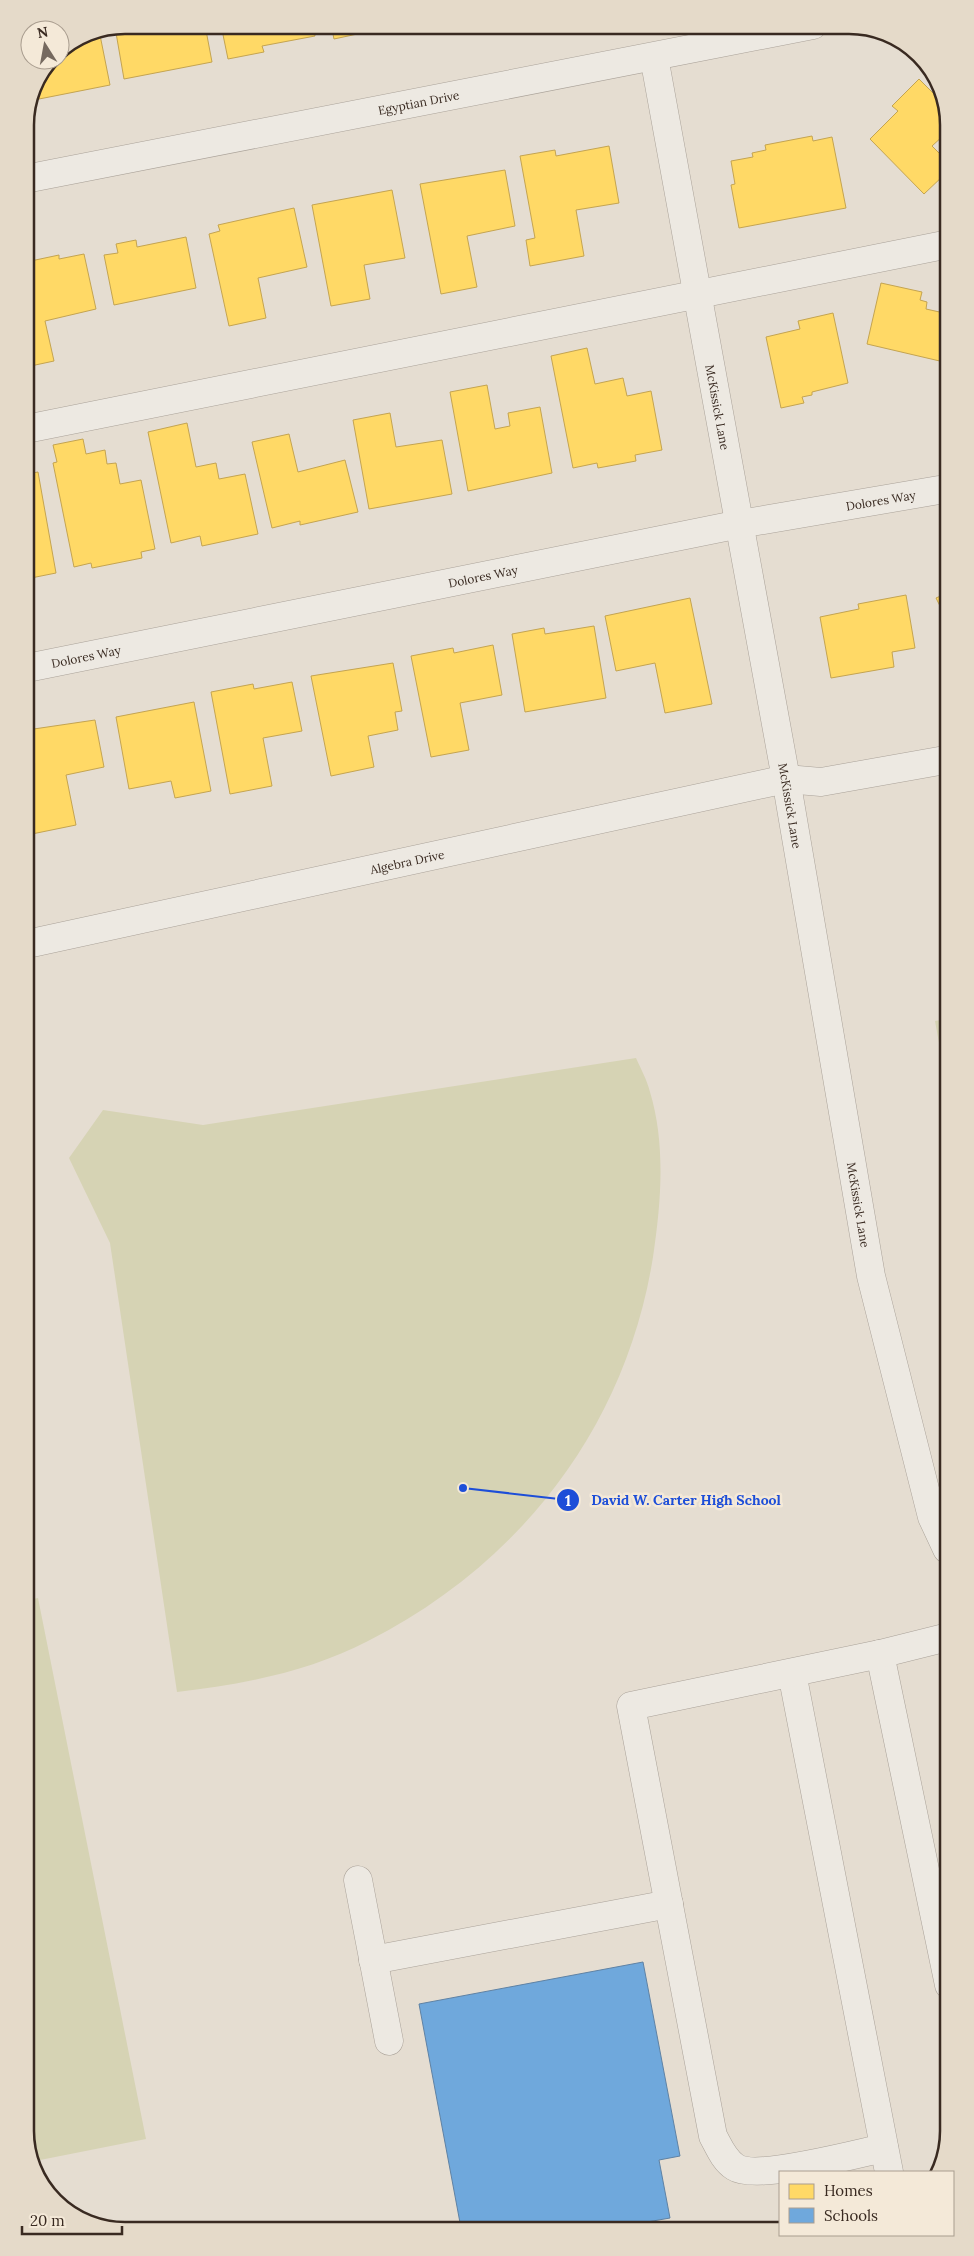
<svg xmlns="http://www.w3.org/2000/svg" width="974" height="2256" viewBox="0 0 974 2256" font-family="Lora,serif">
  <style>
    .green { fill: #d6d3b4 }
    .homes { fill: #ffd966; stroke: #c4a451 }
    .schools { fill: #6fa8dc; stroke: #5f82a4 }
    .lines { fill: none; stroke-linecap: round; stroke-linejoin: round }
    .minor-casing { stroke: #aaa299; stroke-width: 29 }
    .minor { stroke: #ede9e2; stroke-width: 28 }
    .labels { text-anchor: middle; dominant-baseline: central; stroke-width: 5; stroke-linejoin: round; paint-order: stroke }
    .street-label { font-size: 12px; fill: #392a21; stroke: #f4e9d8 }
    .rim { fill: none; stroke: #392a21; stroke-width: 2.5 }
    .leader { fill: none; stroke: #1d4ed8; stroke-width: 2 }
    .callout-dot { fill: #1d4ed8; stroke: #f4e9d8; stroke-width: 2 }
    .mark-label { font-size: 15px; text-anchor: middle; font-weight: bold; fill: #fff }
    .callout-label { font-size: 14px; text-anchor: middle; font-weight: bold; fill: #1d4ed8; stroke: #f4e9d8; stroke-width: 5; stroke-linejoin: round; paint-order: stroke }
  </style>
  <rect width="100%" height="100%" fill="#e5ddd1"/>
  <!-- green -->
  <path class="green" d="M 946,1019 L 946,1081 L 935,1021 Z
    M 636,1058 C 641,1069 647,1080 650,1092 C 666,1145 661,1203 653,1257 C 626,1427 520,1564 368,1641 C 311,1671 241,1685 177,1692 L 110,1243 L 69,1158 L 103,1110 L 203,1125 Z
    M 38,1598 L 146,2139 L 30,2162 L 29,1600 Z"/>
  <!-- homes -->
  <path class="homes" d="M 124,25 L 205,25 L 212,62 L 124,79 L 115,27 Z
    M 221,25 L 313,25 L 315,36 L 262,46 L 264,52 L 228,59 Z
    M 331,25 L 361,25 L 362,33 L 334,39 Z
    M 99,30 L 110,85 L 29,101 L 33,86 L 50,60 L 60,60 L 60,50 L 87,32 Z
    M 919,79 L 944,104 L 944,135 L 932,146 L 944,158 L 944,175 L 924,194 L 870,139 L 898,111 L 892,106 Z
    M 812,136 L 813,141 L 832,137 L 846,208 L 739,228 L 731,185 L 735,184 L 731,161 L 753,157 L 752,153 L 766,150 L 765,145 Z
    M 609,146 L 619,203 L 576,210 L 584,256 L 530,266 L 526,240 L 535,238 L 520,156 L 555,150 L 556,156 Z
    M 505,170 L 515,226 L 467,236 L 477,287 L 441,294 L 420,184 Z
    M 392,190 L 405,258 L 364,265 L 370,299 L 331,306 L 312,205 Z
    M 294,208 L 307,267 L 258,278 L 266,318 L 229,326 L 209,234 L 220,231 L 218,225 Z
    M 186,237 L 196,288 L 114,305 L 104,255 L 118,253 L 116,244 L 136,240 L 137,247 Z
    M 84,254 L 96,309 L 45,321 L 54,361 L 26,367 L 26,262 L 59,255 L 59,259 Z
    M 881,283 L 922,292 L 920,300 L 927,302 L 926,309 L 944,313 L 944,362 L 867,344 Z
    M 833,313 L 848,383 L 812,392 L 812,395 L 802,397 L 804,403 L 781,408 L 766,337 L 800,329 L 798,321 Z
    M 587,348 L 595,384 L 623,378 L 627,396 L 651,391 L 662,450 L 635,455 L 636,461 L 598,468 L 597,463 L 573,468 L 551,356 Z
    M 487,385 L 495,429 L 510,426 L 508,413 L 540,407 L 552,473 L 468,491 L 450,392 Z
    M 390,413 L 396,447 L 442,440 L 452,494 L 369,509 L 353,420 Z
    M 187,423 L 196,467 L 216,463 L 219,479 L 245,474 L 258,534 L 202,546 L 200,536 L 171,543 L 148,432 Z
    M 289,434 L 298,472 L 345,460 L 358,512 L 300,525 L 300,521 L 272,528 L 252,442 Z
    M 83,439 L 86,454 L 105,450 L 107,464 L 116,463 L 120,484 L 141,480 L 155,549 L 141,552 L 142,558 L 92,568 L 91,563 L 74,567 L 53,463 L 57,462 L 53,445 Z
    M 38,472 L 56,573 L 26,579 L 26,474 Z
    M 945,594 L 945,616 L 936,598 Z
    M 906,595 L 915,648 L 892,652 L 894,667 L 831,678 L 820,617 L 859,609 L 858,604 Z
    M 690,598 L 712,704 L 665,713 L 655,663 L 616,671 L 605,616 Z
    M 594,626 L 606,698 L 525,712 L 512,634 L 544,628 L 545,634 Z
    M 493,645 L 502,695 L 460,703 L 469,750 L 431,757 L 411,656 L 453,648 L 454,653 Z
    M 393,663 L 402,711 L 395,712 L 398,730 L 368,736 L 374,767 L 331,776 L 311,676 Z
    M 292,682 L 302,731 L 263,738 L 272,786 L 230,794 L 211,692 L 253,684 L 254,689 Z
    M 194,702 L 211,791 L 175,798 L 171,781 L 129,789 L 116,717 Z
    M 95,720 L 104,767 L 66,775 L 76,825 L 27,835 L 27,730 Z"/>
  <!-- schools -->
  <path class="schools" d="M 643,1962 L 680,2156 L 659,2160 L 670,2218 L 647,2222 L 648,2227 L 461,2228 L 419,2004 Z"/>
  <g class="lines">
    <defs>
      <g id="minor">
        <path id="s1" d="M 654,57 L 786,779 L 871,1276 L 932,1517 L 947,1549"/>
        <path id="s2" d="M 25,179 L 813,25"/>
        <path d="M 26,429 L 944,245"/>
        <path id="s3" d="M 27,668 L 740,524 L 939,490"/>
        <path id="s4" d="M 27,944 L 786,779 L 821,782 L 945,760"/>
        <path d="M 880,1654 L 949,1985"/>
        <path d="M 792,1673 L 889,2172"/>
        <path d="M 358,1880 L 389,2041"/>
        <path d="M 373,1960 L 669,1904"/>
        <path d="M 884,2148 C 856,2154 756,2181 735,2167 C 724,2160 719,2147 713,2136 L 631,1706 L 880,1654 L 948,1637"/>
      </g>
    </defs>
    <!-- minor casing -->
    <use href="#minor" class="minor-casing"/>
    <!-- minor -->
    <use href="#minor" class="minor"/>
  </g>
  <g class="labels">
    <!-- street labels -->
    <g class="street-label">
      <text stroke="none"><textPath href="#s2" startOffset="401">Egyptian Drive</textPath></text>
      <text stroke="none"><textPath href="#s1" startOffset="356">McKissick Lane</textPath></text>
      <text stroke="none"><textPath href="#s3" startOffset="870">Dolores Way</textPath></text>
      <text stroke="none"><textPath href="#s3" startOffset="465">Dolores Way</textPath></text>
      <text stroke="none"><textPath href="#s3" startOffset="60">Dolores Way</textPath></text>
      <text stroke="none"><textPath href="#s1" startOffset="761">McKissick Lane</textPath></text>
      <text stroke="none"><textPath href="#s4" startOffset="389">Algebra Drive</textPath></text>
      <text stroke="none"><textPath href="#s1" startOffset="1166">McKissick Lane</textPath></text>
    </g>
  </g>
  <!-- crop -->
  <path d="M0 0H974V2256H0ZM125 34H849A91 91 0 0 1 940 125V2131A91 91 0 0 1 849 2222H125A91 91 0 0 1 34 2131V125A91 91 0 0 1 125 34Z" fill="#e5dac9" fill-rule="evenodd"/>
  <path class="rim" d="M125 34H849A91 91 0 0 1 940 125V2131A91 91 0 0 1 849 2222H125A91 91 0 0 1 34 2131V125A91 91 0 0 1 125 34Z"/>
  <!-- callouts -->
  <path class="leader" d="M463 1488L568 1500"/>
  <g class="callout-dot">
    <circle cx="463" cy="1488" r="5"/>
    <circle cx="568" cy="1500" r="12"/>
  </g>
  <g class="mark-label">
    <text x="568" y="1506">1</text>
  </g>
  <g class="callout-label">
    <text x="686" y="1505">David W. Carter High School</text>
  </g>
  <!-- legend -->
  <rect x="779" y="2171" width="175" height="65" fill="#f4e9d8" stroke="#a99d8f"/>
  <rect x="789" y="2184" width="25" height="15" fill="#ffd966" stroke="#a99d8f"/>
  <text x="824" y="2196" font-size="15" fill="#392a21">Homes</text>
  <rect x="789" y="2208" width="25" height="15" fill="#6fa8dc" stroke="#a99d8f"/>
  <text x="824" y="2221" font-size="15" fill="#392a21">Schools</text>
  <!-- north arrow -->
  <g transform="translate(45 45) rotate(349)"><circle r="24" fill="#f4e9d8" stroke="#a99d8f"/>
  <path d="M0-4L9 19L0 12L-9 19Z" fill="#75695f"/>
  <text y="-8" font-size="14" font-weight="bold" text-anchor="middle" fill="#392a21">N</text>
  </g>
  <!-- scale -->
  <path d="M22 2226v8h100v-8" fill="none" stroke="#392a21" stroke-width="2.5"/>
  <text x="30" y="2226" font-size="15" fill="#392a21" stroke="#f4e9d8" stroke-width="4" paint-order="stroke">20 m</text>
</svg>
